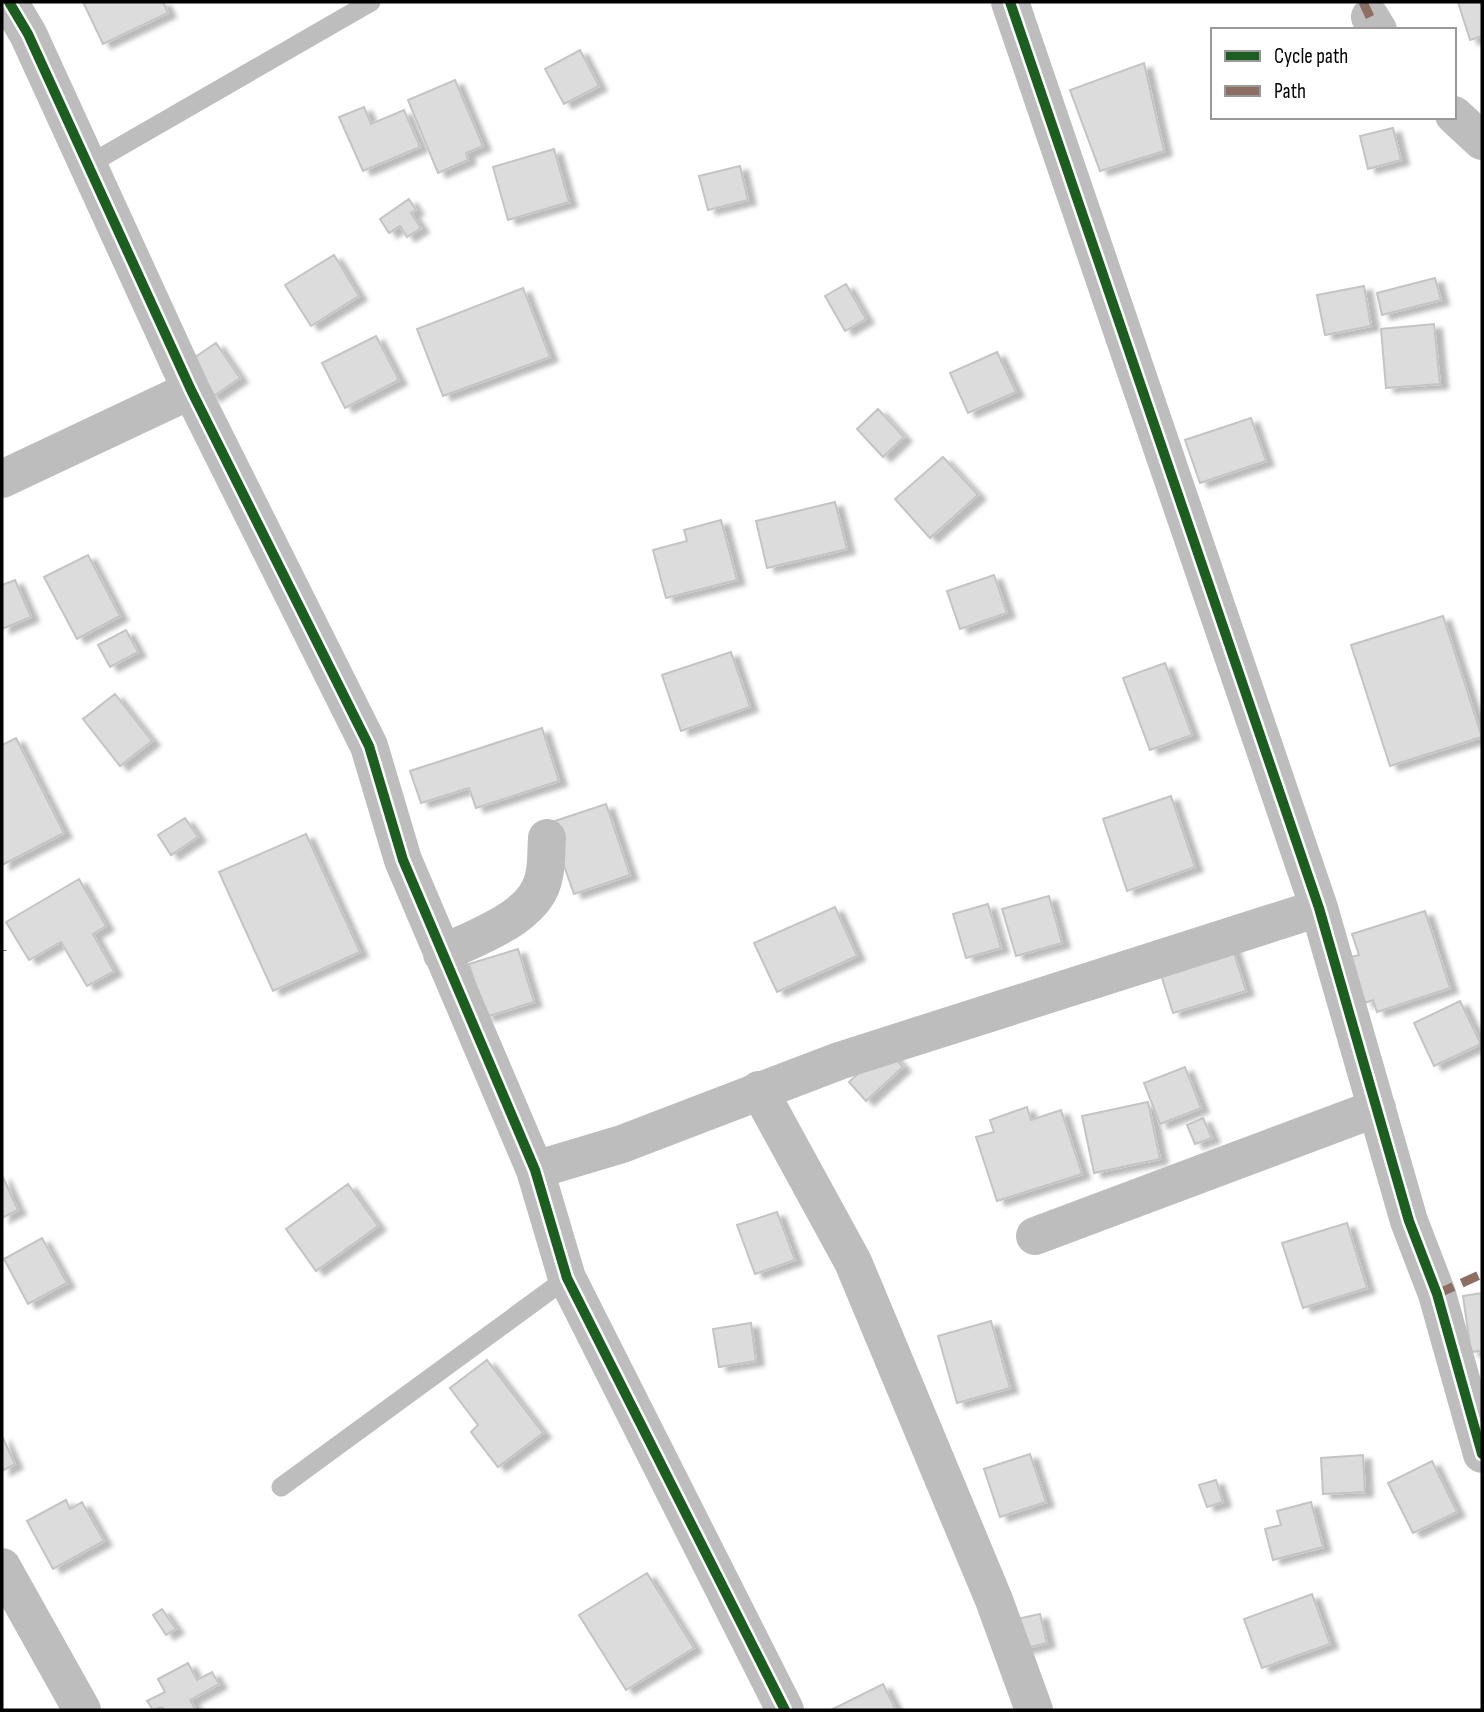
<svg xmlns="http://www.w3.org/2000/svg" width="1484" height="1712" viewBox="0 0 1484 1712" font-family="'Sofia Sans Condensed',sans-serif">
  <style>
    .building { fill: #dcdcdc; stroke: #c4c4c4; stroke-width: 2; filter: url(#shadow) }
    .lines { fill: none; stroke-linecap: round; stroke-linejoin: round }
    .service { stroke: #bdbdbd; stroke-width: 19 }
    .minor { stroke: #bdbdbd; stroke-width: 38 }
    .quiet { stroke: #8d6e63; stroke-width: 9; stroke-dasharray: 18 9; stroke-linecap: butt }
    .cycleway-casing { stroke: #fff; stroke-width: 15 }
    .cycleway { stroke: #1b5e20; stroke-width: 10 }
  </style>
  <defs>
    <filter id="shadow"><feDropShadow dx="8" dy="4.5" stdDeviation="2" flood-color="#0004"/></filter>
  </defs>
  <rect width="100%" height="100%" fill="#fff"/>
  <!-- building -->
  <path class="building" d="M 83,2 L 163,2 L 168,13 L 103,44 Z
    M 1458,2 L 1482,2 L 1482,36 L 1470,40 Z
    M 580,50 L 599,86 L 564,104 L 545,69 Z
    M 1144,63 L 1164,151 L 1100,171 L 1070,90 Z
    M 455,80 L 483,146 L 466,153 L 468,160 L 438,173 L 408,100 Z
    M 364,107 L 371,124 L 404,110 L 420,147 L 363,171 L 339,117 Z
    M 1393,128 L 1401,160 L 1368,169 L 1360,136 Z
    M 554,149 L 569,202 L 508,220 L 493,167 Z
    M 740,166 L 748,200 L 708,210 L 699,176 Z
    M 409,199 L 416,210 L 411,213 L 421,228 L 407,237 L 400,226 L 389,233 L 380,219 Z
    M 334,255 L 359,296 L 311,326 L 285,285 Z
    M 1435,278 L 1441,300 L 1382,315 L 1377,293 Z
    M 846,284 L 866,319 L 845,331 L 825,296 Z
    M 1364,286 L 1371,326 L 1325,335 L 1317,295 Z
    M 523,288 L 550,357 L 443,396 L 417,329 Z
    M 1434,324 L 1440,384 L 1386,388 L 1381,329 Z
    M 376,336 L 399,380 L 345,408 L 322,363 Z
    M 216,343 L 240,378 L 212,397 L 188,362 Z
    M 997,352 L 1016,392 L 968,413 L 950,373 Z
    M 878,409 L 904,437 L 883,457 L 857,429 Z
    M 1251,418 L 1266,461 L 1200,483 L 1185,440 Z
    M 943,457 L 978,495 L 930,538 L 895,499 Z
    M 835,502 L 847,549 L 767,568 L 756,521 Z
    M 721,520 L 737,580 L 666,598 L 653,550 L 687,541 L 684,530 Z
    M 88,555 L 120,616 L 77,639 L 44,577 Z
    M 994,575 L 1007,613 L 960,629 L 947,591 Z
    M 15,580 L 31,617 L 2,629 L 2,585 Z
    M 1443,616 L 1482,737 L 1390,766 L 1351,645 Z
    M 126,630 L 138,652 L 110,667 L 98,645 Z
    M 731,652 L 750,707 L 681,731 L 662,675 Z
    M 1165,663 L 1192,735 L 1150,750 L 1123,678 Z
    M 115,694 L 152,741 L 120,766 L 83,719 Z
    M 542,728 L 559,781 L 476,808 L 469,788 L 421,803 L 410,771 Z
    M 16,738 L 64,833 L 2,865 L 2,745 Z
    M 1171,796 L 1195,867 L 1127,891 L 1103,819 Z
    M 606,804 L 630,875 L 574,894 L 549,823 Z
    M 185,818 L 198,837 L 171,855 L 158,835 Z
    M 306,834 L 360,952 L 273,991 L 219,872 Z
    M 79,879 L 106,926 L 93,934 L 114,971 L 87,986 L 61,942 L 29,960 L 6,922 Z
    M 1049,896 L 1062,943 L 1016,956 L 1002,909 Z
    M 988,904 L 1001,948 L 966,958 L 953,914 Z
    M 835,907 L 857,956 L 777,992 L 754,943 Z
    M 1425,911 L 1450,988 L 1377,1012 L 1373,1000 L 1365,1003 L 1351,957 L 1359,955 L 1352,934 Z
    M 1230,940 L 1246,991 L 1173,1013 L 1157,962 Z
    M 518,949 L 534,1002 L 486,1017 L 469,964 Z
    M 1460,1001 L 1481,1044 L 1434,1066 L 1414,1023 Z
    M 886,1048 L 903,1067 L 866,1101 L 849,1082 Z
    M 1185,1067 L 1201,1108 L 1160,1124 L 1144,1083 Z
    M 1148,1102 L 1160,1159 L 1094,1173 L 1082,1116 Z
    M 1027,1107 L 1031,1120 L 1061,1110 L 1082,1174 L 997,1201 L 976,1137 L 994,1132 L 990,1120 Z
    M 1203,1118 L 1212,1138 L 1195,1144 L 1187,1125 Z
    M 2,1175 L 18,1210 L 2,1218 Z
    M 348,1184 L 378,1226 L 316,1271 L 286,1229 Z
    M 777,1212 L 795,1260 L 755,1274 L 737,1225 Z
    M 1347,1223 L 1367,1288 L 1303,1308 L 1282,1243 Z
    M 42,1238 L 67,1283 L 28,1304 L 4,1259 Z
    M 1482,1293 L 1482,1351 L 1471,1352 L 1463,1296 Z
    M 991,1321 L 1010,1388 L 957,1403 L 938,1336 Z
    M 751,1323 L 756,1361 L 719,1367 L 713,1329 Z
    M 487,1360 L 543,1433 L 498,1467 L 471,1432 L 478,1425 L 450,1388 Z
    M 2,1436 L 15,1464 L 2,1471 Z
    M 1030,1454 L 1046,1502 L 1000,1517 L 984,1469 Z
    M 1363,1455 L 1365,1492 L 1323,1494 L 1321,1458 Z
    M 1432,1461 L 1457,1512 L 1413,1533 L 1388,1483 Z
    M 1216,1480 L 1223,1502 L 1207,1507 L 1199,1485 Z
    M 66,1500 L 70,1509 L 82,1502 L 104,1541 L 53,1569 L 27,1521 Z
    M 1311,1502 L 1323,1547 L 1273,1560 L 1265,1529 L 1281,1525 L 1277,1511 Z
    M 647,1573 L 694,1648 L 626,1690 L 579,1615 Z
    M 1312,1594 L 1330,1644 L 1262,1668 L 1244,1619 Z
    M 162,1609 L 176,1629 L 166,1635 L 153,1615 Z
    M 1040,1614 L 1047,1643 L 1015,1651 L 1008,1621 Z
    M 188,1663 L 197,1680 L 212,1672 L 219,1684 L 190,1700 L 196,1710 L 164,1710 L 162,1707 L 153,1710 L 147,1701 L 165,1692 L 158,1679 Z
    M 883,1684 L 896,1710 L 831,1710 Z"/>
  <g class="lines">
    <!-- service -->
    <path class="service" d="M 88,165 L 371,2
      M 281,1487 L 567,1278"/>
    <!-- minor -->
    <path class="minor" d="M 9,2 L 28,34 L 191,390 L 369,746 L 403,860 L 535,1170 L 567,1278 L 785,1710
      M 1010,2 L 1319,908 L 1409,1221 L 1437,1294 L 1482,1454
      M 1370,17 L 1378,30
      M 1454,115 L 1482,141
      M 2,479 L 191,390
      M 442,954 C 475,937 537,918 544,876 C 547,864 546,850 547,838
      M 759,1090 L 853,1262 L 994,1600 L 1034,1710
      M 535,1170 L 622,1144 L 839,1061 L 1319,908
      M 1035,1236 L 1377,1108
      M 2,1567 L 82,1710"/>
    <!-- quiet -->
    <path class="quiet" d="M 1363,2 L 1370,17
      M 2,951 L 2,950
      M 1437,1294 L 1482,1274"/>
    <defs>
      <path id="cycleway" d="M 9,2 L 28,34 L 191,390 L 369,746 L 403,860 L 535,1170 L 567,1278 L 785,1710
        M 1010,2 L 1319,908 L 1409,1221 L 1437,1294 L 1482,1454"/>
    </defs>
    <!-- cycleway casing -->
    <use href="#cycleway" class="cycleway-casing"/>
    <!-- cycleway -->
    <use href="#cycleway" class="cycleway"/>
  </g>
  <!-- border -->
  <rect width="1484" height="1712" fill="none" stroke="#000000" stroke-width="7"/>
  <!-- legend -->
  <rect x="1211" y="28" width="245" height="91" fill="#ffffff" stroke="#999999" stroke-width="2"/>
  <rect x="1225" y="51" width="35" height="10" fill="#1b5e20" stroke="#999999" stroke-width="2"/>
  <text x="1274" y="63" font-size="21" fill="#000000">Cycle path</text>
  <rect x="1225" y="86" width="35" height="10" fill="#8d6e63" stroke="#999999" stroke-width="2"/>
  <text x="1274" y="98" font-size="21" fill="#000000">Path</text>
</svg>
